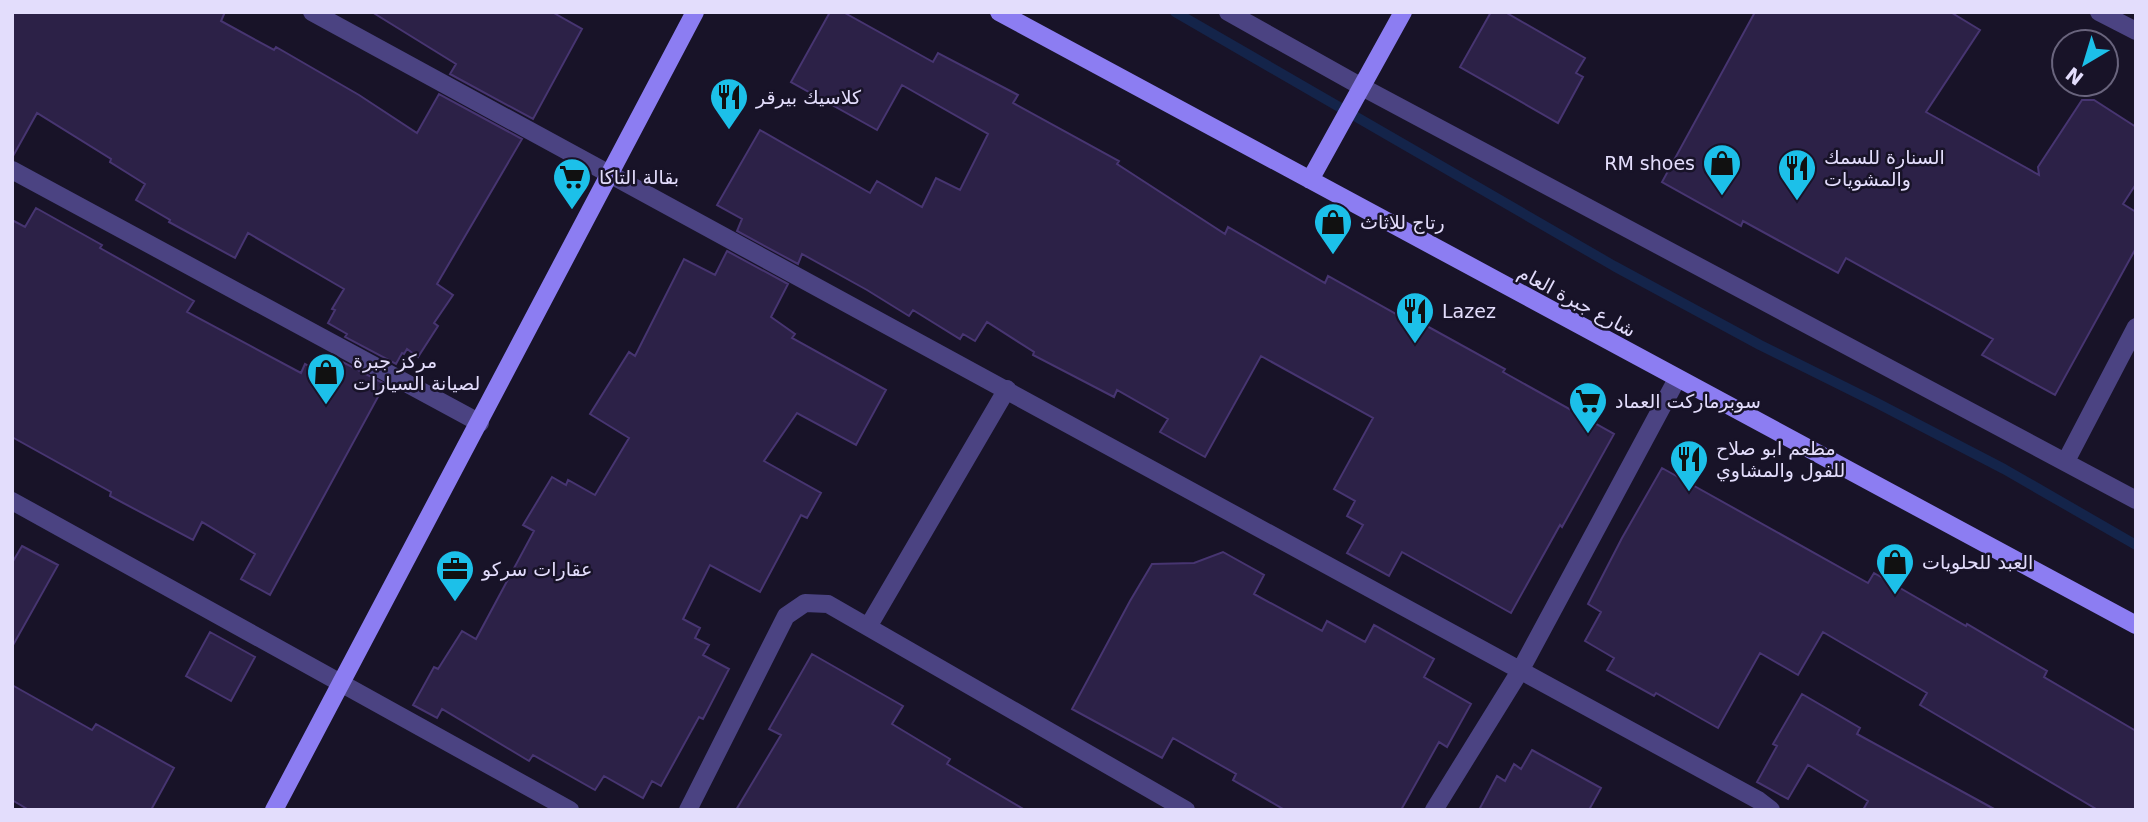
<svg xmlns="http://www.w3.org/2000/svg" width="2148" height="822" viewBox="0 0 2148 822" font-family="'DejaVu Sans',Vazirmatn,sans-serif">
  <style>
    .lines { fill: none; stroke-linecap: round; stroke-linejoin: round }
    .stream { stroke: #14244a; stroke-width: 10 }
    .building { fill: #2c2147; stroke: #473571; stroke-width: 2 }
    .street { stroke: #4b4382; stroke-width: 18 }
    .secondary { stroke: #8c7df2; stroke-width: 18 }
    .labels { text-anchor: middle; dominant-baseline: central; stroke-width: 5; stroke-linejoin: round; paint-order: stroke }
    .poi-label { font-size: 19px; fill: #e3ddfc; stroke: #181328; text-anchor: start }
    .street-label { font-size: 19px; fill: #e3ddfc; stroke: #181328 }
  </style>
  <rect width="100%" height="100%" fill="#181328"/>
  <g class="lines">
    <!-- stream -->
    <path class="stream" d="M 1175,12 L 1614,266 L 1760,345 L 1875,402 L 2004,469 L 2136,545"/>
  </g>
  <!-- building -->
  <path class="building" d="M 12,12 L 225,12 L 221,21 L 274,50 L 276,47 L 359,95 L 417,133 L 439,94 L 522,139 L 437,284 L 453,295 L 434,323 L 438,326 L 418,357 L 407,349 L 404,354 L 402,353 L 396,364 L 345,337 L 347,334 L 328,323 L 335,310 L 332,309 L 344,289 L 248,233 L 235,258 L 169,222 L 170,220 L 136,200 L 145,184 L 110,162 L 111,159 L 37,113 L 12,158 Z
    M 372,12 L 552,12 L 582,29 L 533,119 L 450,74 L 456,64 Z
    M 830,12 L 843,12 L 933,62 L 938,53 L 1018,95 L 1013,103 L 1119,161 L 1117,164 L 1225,234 L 1228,227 L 1325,283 L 1328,276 L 1423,329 L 1425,325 L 1505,369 L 1503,372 L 1614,434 L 1562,527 L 1560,525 L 1511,613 L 1402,552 L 1389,576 L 1347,553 L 1363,525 L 1347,516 L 1355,501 L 1334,489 L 1373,418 L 1261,356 L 1205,457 L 1160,432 L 1168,419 L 1117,390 L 1114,397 L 1033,355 L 1034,352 L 987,322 L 975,341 L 963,334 L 960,339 L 913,310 L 909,316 L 867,290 L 802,254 L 798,264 L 737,231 L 742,219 L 717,205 L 760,130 L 870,193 L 877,181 L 922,207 L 936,178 L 960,190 L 988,134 L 902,85 L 877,130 L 791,82 Z
    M 1491,12 L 1505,12 L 1585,58 L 1576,73 L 1583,77 L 1558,123 L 1460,67 Z
    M 1755,12 L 1952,13 L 1980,30 L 1926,112 L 2039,175 L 2038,167 L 2082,100 L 2094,100 L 2136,127 L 2136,184 L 2123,204 L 2136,212 L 2136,248 L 2055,395 L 1982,355 L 1993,339 L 1846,258 L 1838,273 L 1743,221 L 1741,226 L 1662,182 Z
    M 36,208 L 102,245 L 100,248 L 194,301 L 187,312 L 301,373 L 305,364 L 323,374 L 333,357 L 385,384 L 270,595 L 241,579 L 255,554 L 202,522 L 193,540 L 110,496 L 111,492 L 12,437 L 12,220 L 25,227 Z
    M 727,251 L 788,284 L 771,317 L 795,334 L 792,338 L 886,390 L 856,445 L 797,413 L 764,461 L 821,493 L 807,518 L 801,515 L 760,592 L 710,565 L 683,619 L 700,628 L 695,638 L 709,645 L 703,655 L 729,669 L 703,719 L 699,717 L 661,786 L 652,781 L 643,798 L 604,776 L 595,790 L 533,755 L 529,761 L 442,709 L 437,718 L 413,705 L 434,667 L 438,669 L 462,631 L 476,639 L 534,531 L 523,525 L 552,477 L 566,485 L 568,480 L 595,495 L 629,438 L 590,414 L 629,352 L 635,356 L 684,259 L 715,275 Z
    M 1662,468 L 1868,583 L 1874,573 L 1966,626 L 1967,624 L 2047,671 L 2044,677 L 2136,731 L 2136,810 L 2098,810 L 1920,705 L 1927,693 L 1823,632 L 1798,675 L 1760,653 L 1718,728 L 1656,693 L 1654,696 L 1607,670 L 1614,658 L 1585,641 L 1601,612 L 1588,604 L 1622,538 Z
    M 22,546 L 58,565 L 12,647 L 12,563 Z
    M 1223,552 L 1264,575 L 1254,594 L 1322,631 L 1327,621 L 1365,642 L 1374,625 L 1434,659 L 1424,677 L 1471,704 L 1447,747 L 1439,742 L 1401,810 L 1285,810 L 1233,780 L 1236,774 L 1173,738 L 1162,758 L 1072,709 L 1130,601 L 1152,564 L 1194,563 Z
    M 210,632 L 255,657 L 231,701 L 186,676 Z
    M 812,654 L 903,706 L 892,724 L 950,759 L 947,764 L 1025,810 L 736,810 L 781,735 L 769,729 Z
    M 12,685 L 92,730 L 96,724 L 174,768 L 151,810 L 29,810 L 12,800 Z
    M 1802,694 L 1860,728 L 1857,734 L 1996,810 L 1863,810 L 1868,801 L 1808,765 L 1788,799 L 1757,782 L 1777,746 L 1773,744 Z
    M 1532,750 L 1601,788 L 1589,810 L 1479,810 L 1497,776 L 1505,781 L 1514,764 L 1521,769 Z"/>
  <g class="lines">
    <!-- street -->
    <path class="street" d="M 312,12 L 1758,800 L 1771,810
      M 1228,12 L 1362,87 L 2136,500
      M 2099,12 L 2136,31
      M 12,170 L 480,423
      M 2066,461 L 2136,327
      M 12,501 L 570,810
      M 868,627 L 1007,389
      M 688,810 L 786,616 L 805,603 L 828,604 L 1186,810
      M 1434,810 L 1520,671 L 1677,379"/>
    <!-- secondary -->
    <path class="secondary" d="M 999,12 L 2136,625
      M 1310,180 L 1403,12
      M 274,810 L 695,12"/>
  </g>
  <!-- icons -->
  <defs>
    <symbol id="restaurant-pin" viewBox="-11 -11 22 30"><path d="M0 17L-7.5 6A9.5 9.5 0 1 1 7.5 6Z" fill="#1cc0e9" stroke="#181328"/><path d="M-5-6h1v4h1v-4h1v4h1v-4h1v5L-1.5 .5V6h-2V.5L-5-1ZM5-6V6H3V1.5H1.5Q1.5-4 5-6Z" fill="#111"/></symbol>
    <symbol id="shop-pin" viewBox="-11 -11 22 30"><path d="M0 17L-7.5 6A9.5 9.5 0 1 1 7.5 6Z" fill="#1cc0e9" stroke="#181328"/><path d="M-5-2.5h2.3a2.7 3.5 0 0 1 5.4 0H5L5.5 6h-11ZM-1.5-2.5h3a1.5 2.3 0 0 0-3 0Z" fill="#111"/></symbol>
    <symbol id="supermarket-pin" viewBox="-11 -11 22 30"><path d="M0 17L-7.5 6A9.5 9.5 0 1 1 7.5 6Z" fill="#1cc0e9" stroke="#181328"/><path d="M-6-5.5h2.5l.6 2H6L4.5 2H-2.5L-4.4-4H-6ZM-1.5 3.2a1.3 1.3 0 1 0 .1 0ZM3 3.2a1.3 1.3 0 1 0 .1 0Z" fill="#111"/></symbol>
    <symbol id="office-pin" viewBox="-11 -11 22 30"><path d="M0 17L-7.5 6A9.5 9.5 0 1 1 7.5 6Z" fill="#1cc0e9" stroke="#181328"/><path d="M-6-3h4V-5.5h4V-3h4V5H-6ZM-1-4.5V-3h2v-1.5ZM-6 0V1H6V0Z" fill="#111"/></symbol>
  </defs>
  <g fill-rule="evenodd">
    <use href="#restaurant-pin" x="707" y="75" width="44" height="60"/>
    <use href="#shop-pin" x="1700" y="141" width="44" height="60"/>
    <use href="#restaurant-pin" x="1775" y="146" width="44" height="60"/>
    <use href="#supermarket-pin" x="550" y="155" width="44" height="60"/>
    <use href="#shop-pin" x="1311" y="200" width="44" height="60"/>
    <use href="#restaurant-pin" x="1393" y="289" width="44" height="60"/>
    <use href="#shop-pin" x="304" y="350" width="44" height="60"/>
    <use href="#supermarket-pin" x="1566" y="379" width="44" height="60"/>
    <use href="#restaurant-pin" x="1667" y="437" width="44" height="60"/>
    <use href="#shop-pin" x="1873" y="540" width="44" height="60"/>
    <use href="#office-pin" x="433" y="547" width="44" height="60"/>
  </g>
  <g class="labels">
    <!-- poi labels -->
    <g class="poi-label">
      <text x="756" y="97">كلاسيك بيرقر</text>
      <text x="1824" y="157">السنارة للسمك<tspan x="1824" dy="22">والمشويات</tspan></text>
      <text x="1695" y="163" text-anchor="end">RM shoes</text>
      <text x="599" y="177">بقالة التاكا</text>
      <text x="1360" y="222">رتاج للاثاث</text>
      <text x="1442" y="311">Lazez</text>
      <text x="353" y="361">مركز جبرة<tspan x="353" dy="22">لصيانة السيارات</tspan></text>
      <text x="1615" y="401">سوبرماركت العماد</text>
      <text x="1716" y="448">مطعم ابو صلاح<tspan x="1716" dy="22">للفول والمشاوي</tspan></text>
      <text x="1922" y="562">العبد للحلويات</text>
      <text x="482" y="569">عقارات سركو</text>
    </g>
    <!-- street labels -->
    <g class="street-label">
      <text transform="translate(1577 301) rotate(28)">شارع جبرة العام</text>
    </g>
  </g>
  <!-- border -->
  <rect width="2148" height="822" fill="none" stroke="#e3ddfc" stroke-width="28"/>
  <!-- north arrow -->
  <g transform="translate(2085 63) rotate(218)"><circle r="33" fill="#181328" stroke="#69647d" stroke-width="2"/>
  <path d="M0-5L12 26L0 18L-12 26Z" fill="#1cc0e9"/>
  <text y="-10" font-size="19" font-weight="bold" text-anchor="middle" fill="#e3ddfc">N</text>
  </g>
</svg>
